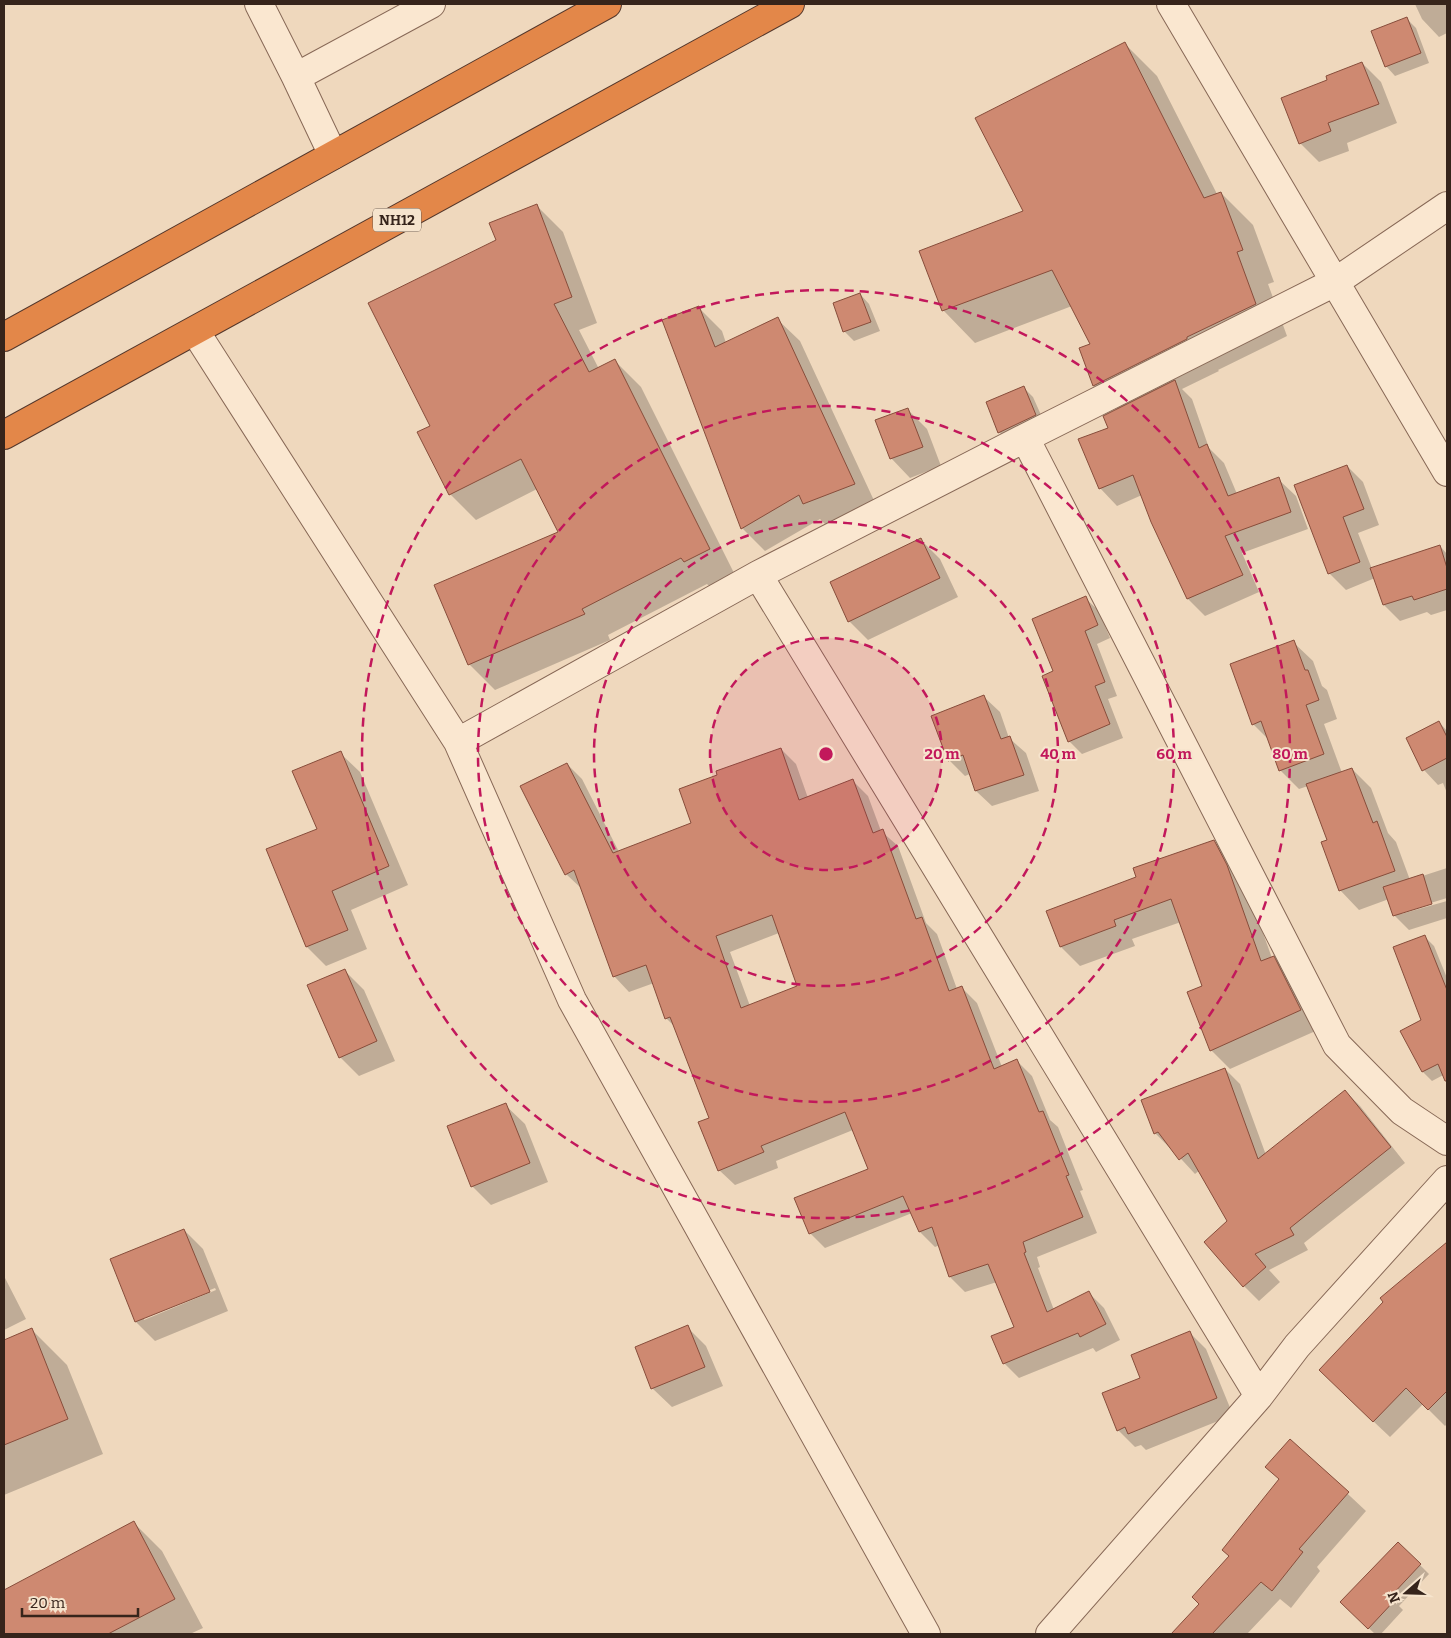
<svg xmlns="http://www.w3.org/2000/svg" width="1451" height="1638" viewBox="0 0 1451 1638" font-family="Bitter,serif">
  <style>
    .shadow { fill: #0003; fill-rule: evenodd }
    .building { fill: #ce8971; stroke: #874d3b; fill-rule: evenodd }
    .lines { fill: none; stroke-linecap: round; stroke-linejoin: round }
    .minor-casing { stroke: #876856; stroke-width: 30 }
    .highway-casing { stroke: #54372b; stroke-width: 30 }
    .minor { stroke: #fae7d0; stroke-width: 28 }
    .highway { stroke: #e38749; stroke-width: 28 }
    .ring { fill: none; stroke: #c2185b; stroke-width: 2.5; stroke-dasharray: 9 6 }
    .labels { text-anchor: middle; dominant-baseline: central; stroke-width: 4; stroke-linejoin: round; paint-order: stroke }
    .shield { fill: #f6e4cd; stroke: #705e50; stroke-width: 1 }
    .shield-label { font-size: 14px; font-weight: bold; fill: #36241b }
    .centre { fill: #c2185b; stroke: #f6e4cd; stroke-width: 2.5 }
    .ring-label { font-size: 15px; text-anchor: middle; font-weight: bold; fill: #c2185b; stroke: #f6e4cd; stroke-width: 4; stroke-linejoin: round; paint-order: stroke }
  </style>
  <rect width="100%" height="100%" fill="#efd8bd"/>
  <!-- shadow -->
  <path class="shadow" d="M 1415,4 L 1447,4 L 1447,33 L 1439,37 L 1422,19 Z
    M 1407,19 L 1416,28 L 1429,63 L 1395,76 L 1386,66 Z
    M 1125,44 L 1157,76 L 1217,194 L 1221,193 L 1253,225 L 1274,282 L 1268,284 L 1287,336 L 1218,370 L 1219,371 L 1182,389 L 1192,399 L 1209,448 L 1224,463 L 1237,494 L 1278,479 L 1296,496 L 1308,529 L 1242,553 L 1259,592 L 1205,616 L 1188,599 L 1142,495 L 1117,506 L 1100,488 L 1109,428 L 1118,410 L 1094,386 L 1080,349 L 1092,344 L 1072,306 L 975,343 L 943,310 L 1024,212 Z
    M 1362,63 L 1381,82 L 1397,123 L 1347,143 L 1349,151 L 1319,162 L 1300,143 L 1329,81 Z
    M 537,206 L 563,232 L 597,323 L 579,330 L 599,369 L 615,361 L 641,387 L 735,575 L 711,588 L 707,584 L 608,635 L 610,640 L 495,690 L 469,664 L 560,532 L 537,489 L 476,520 L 450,494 L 431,426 L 497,240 Z
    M 860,294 L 869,304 L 880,331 L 854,341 L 844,331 Z
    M 699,308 L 722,331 L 726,343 L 777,319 L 800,341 L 877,507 L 827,526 L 820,519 L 765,551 L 742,528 Z
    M 1024,388 L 1033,397 L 1045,424 L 1009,442 L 999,432 Z
    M 908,410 L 927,429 L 941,466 L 910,478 L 891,458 Z
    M 1347,466 L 1363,482 L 1379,525 L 1358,533 L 1372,569 L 1440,546 L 1447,554 L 1447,610 L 1431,615 L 1427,612 L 1400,621 L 1384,605 L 1375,578 L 1346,590 L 1329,573 Z
    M 921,540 L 940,559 L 958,597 L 868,640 L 849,621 Z
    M 1085,598 L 1099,611 L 1110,638 L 1097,644 L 1117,696 L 1108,699 L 1123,738 L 1082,754 L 1069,741 L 1055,672 Z
    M 1293,642 L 1313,661 L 1322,686 L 1327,690 L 1337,719 L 1324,724 L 1342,773 L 1352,769 L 1371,788 L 1388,833 L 1396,842 L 1410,880 L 1447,868 L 1447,898 L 1401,912 L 1401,914 L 1447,901 L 1447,918 L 1409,930 L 1394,915 L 1389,899 L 1359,910 L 1340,890 L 1328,841 L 1308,786 L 1299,789 L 1280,770 L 1269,740 L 1253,724 Z
    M 984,697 L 1000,712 L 1009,738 L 1026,753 L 1039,791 L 992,806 L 976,791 L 970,774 L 965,776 L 949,760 Z
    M 1439,722 L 1447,731 L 1447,793 L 1443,783 L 1438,785 L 1424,770 Z
    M 781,749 L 796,764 L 808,798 L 853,781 L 868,796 L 881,831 L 898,846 L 926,923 L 937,934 L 957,989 L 962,988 L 977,1003 L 1002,1067 L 1017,1061 L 1032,1076 L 1050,1120 L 1058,1127 L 1083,1190 L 1080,1191 L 1097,1233 L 1037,1257 L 1040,1267 L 1038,1268 L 1054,1310 L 1089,1293 L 1104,1308 L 1120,1340 L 1096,1352 L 1093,1348 L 1019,1378 L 1004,1363 L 1015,1328 L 997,1282 L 965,1292 L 950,1277 L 940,1245 L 935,1247 L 920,1232 L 912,1213 L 825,1248 L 810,1233 L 869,1169 L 853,1130 L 776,1161 L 778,1168 L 735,1185 L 719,1170 L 711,1119 L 676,1028 L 666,1018 L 654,983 L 629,992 L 614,976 L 582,889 L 566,874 L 567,764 L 582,779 L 619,852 L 693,824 L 718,776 ZM 779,933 L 798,987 L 750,1006 L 730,952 Z
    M 340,753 L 360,772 L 408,885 L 351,910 L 367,949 L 326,966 L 307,947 L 268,850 L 318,830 Z
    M 1214,841 L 1233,860 L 1246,886 L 1272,958 L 1273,957 L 1292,976 L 1320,1029 L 1230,1069 L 1211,1050 L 1204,987 L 1181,922 L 1132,939 L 1135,946 L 1080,966 L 1061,947 L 1048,912 L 1138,878 Z
    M 1424,936 L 1434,946 L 1447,978 L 1447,1073 L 1432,1081 L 1423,1072 Z
    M 344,970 L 364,990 L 395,1061 L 359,1076 L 340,1057 Z
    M 1225,1069 L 1240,1084 L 1266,1155 L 1345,1091 L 1360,1106 L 1405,1163 L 1304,1243 L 1308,1250 L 1269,1270 L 1280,1282 L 1259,1301 L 1244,1286 L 1229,1221 L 1200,1170 L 1195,1174 L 1171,1148 L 1170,1148 L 1155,1133 Z
    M 505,1105 L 525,1124 L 548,1182 L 491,1205 L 472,1186 Z
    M 184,1230 L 203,1249 L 228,1311 L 155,1341 L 136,1322 ZM 215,1288 L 216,1290 L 144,1320 L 144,1317 Z
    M 1438,1252 L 1447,1262 L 1447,1374 L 1445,1375 L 1447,1377 L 1447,1424 L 1445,1426 L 1423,1404 L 1390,1437 L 1337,1387 Z
    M 4,1276 L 26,1319 L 4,1330 Z
    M 687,1327 L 706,1346 L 723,1386 L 672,1407 L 652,1388 Z
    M 32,1330 L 67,1365 L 103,1454 L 4,1495 L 4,1341 Z
    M 1189,1332 L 1206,1349 L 1233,1415 L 1146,1450 L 1141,1445 L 1135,1447 L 1118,1430 L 1142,1379 Z
    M 1290,1440 L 1366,1511 L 1317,1567 L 1320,1571 L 1291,1608 L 1280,1599 L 1247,1634 L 1173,1634 L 1201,1604 L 1280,1480 Z
    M 133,1522 L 162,1551 L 203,1628 L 190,1634 L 4,1634 L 4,1591 Z
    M 1420,1565 L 1429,1574 L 1399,1606 L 1403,1610 L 1381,1634 L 1375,1634 L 1341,1602 Z"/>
  <!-- building -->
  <path class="building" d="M 1407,17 L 1421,53 L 1385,67 L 1371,31 Z
    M 1125,42 L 1204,198 L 1221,192 L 1243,250 L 1237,252 L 1256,304 L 1187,337 L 1187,339 L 1093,386 L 1079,348 L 1090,344 L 1052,270 L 942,311 L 919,251 L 1023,211 L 975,118 Z
    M 1362,62 L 1379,104 L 1328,123 L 1331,131 L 1299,144 L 1281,98 L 1327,80 L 1326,76 Z
    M 537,204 L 572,297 L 554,304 L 589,372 L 615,359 L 710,549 L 684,562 L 681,558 L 582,609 L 585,614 L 468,665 L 434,585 L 558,532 L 521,459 L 449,495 L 417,432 L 430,426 L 368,303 L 496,240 L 489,223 Z
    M 860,293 L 871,322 L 843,332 L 833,303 Z
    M 699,306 L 715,347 L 778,317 L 855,484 L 803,504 L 799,495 L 741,529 L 662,320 Z
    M 1175,380 L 1199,448 L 1207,444 L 1228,496 L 1279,477 L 1291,512 L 1225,536 L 1243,575 L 1187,599 L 1151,522 L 1133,475 L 1099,489 L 1078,439 L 1108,428 L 1103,416 Z
    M 1024,386 L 1036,415 L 998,433 L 986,402 Z
    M 908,408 L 923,447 L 890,459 L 875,420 Z
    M 1347,465 L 1364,509 L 1343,517 L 1360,562 L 1328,574 L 1294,485 Z
    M 921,538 L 940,578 L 848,622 L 830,582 Z
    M 1440,545 L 1447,568 L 1447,589 L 1414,600 L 1412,596 L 1383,605 L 1370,568 Z
    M 1086,596 L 1098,625 L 1085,631 L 1105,682 L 1095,686 L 1110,724 L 1068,742 L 1042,676 L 1053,671 L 1032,619 Z
    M 1294,640 L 1305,670 L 1308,670 L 1319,700 L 1306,705 L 1324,754 L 1279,771 L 1261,721 L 1252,725 L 1230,664 Z
    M 984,695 L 1001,739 L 1010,736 L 1024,775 L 975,791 L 963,755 L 948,761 L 931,716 Z
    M 1439,721 L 1447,737 L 1447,758 L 1422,771 L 1406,738 Z
    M 781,748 L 799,800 L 853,779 L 873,833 L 883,829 L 916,919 L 922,917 L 949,991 L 962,986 L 994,1069 L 1017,1059 L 1039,1112 L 1043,1111 L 1069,1175 L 1066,1176 L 1083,1217 L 1023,1242 L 1026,1252 L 1024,1253 L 1047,1312 L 1089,1291 L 1106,1324 L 1080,1337 L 1078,1333 L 1003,1364 L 991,1336 L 1014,1327 L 988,1264 L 949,1277 L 932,1227 L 919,1232 L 903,1196 L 809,1234 L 794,1198 L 868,1169 L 845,1112 L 761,1146 L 764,1152 L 718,1171 L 698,1122 L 709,1118 L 670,1017 L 665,1019 L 646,965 L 613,977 L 574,870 L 565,875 L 520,786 L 567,763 L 613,853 L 691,823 L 679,789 L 717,775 L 716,771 ZM 772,915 L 797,986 L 741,1008 L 716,936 Z
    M 341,751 L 389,866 L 332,891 L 348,930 L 306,947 L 266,849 L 317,829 L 292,771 Z
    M 1352,768 L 1373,823 L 1377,821 L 1395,871 L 1339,891 L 1321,842 L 1327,840 L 1306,784 Z
    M 1214,840 L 1227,865 L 1261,961 L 1274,956 L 1301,1010 L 1210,1051 L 1187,992 L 1202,986 L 1171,899 L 1114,920 L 1116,926 L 1060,947 L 1046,911 L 1136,877 L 1133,868 Z
    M 1423,874 L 1432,904 L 1393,916 L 1383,887 Z
    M 1425,935 L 1447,990 L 1447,1081 L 1445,1081 L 1438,1064 L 1422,1072 L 1400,1031 L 1421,1020 L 1393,947 Z
    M 345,969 L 377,1041 L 339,1058 L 307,985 Z
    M 1225,1068 L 1258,1159 L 1345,1090 L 1391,1147 L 1290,1228 L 1294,1235 L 1255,1254 L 1266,1267 L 1243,1287 L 1204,1242 L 1227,1221 L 1188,1153 L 1179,1160 L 1158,1132 L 1154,1134 L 1141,1100 Z
    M 506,1103 L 530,1163 L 471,1187 L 447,1126 Z
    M 184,1229 L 210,1292 L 135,1322 L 110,1259 Z
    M 1447,1242 L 1447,1391 L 1428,1410 L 1406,1388 L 1373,1422 L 1319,1370 L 1383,1302 L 1380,1298 Z
    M 688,1325 L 705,1367 L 651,1389 L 635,1347 Z
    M 32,1328 L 68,1419 L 4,1445 L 4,1340 Z
    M 1190,1331 L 1217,1398 L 1128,1434 L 1125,1427 L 1117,1431 L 1102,1393 L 1140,1378 L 1131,1355 Z
    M 1290,1439 L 1349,1492 L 1299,1549 L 1303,1552 L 1272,1591 L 1261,1582 L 1212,1634 L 1171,1634 L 1199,1604 L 1192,1597 L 1229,1556 L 1222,1550 L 1279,1479 L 1265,1467 Z
    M 134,1521 L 175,1599 L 108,1634 L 4,1634 L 4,1590 Z
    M 1398,1542 L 1421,1564 L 1391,1596 L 1395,1600 L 1368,1629 L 1340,1602 Z"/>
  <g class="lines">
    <defs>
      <path id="minor" d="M 259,4 L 296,77 L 333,155
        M 1171,4 L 1447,472
        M 296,77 L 431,4
        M 195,331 L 458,742 L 572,1000 L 926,1634
        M 1025,438 L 1337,1045 L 1402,1111 L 1447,1141
        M 758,575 L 1259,1396
        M 458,742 L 758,575 L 1025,438 L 1335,282 L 1447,206
        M 1050,1634 L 1259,1396 L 1297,1346 L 1447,1180"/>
      <path id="highway" d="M 4,337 L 607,4
        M 4,435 L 790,4"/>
    </defs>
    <!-- minor casing -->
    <use href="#minor" class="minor-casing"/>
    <!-- highway casing -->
    <use href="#highway" class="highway-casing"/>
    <!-- minor -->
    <use href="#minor" class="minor"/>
    <!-- highway -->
    <use href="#highway" class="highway"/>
  </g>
  <!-- distance rings -->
  <circle cx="826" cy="754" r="116" fill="#c2185b" fill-opacity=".12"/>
  <g class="ring">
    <circle cx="826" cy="754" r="116"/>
    <circle cx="826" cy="754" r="232"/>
    <circle cx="826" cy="754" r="348"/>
    <circle cx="826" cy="754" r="464"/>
  </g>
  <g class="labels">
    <!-- shield labels -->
    <rect class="shield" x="373" y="208.5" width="48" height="23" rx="4"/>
    <g class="shield-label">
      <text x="397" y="220">NH12</text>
    </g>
  </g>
  <circle cx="826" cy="754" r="8" class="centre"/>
  <g class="ring-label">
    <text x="942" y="759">20 m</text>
    <text x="1058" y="759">40 m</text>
    <text x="1174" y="759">60 m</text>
    <text x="1290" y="759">80 m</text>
  </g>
  <!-- border -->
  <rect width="1451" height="1638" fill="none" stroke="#36241b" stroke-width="10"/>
  <!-- north arrow -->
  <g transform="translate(1406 1593) rotate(250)" stroke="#f6e4cd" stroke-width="4" paint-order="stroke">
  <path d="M0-4L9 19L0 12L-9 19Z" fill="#36241b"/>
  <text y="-8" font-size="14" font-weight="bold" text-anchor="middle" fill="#36241b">N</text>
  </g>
  <!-- scale -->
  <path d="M22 1608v8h116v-8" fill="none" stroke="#36241b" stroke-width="2.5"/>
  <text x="30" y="1608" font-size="15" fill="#36241b" stroke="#f6e4cd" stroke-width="4" paint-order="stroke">20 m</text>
</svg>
